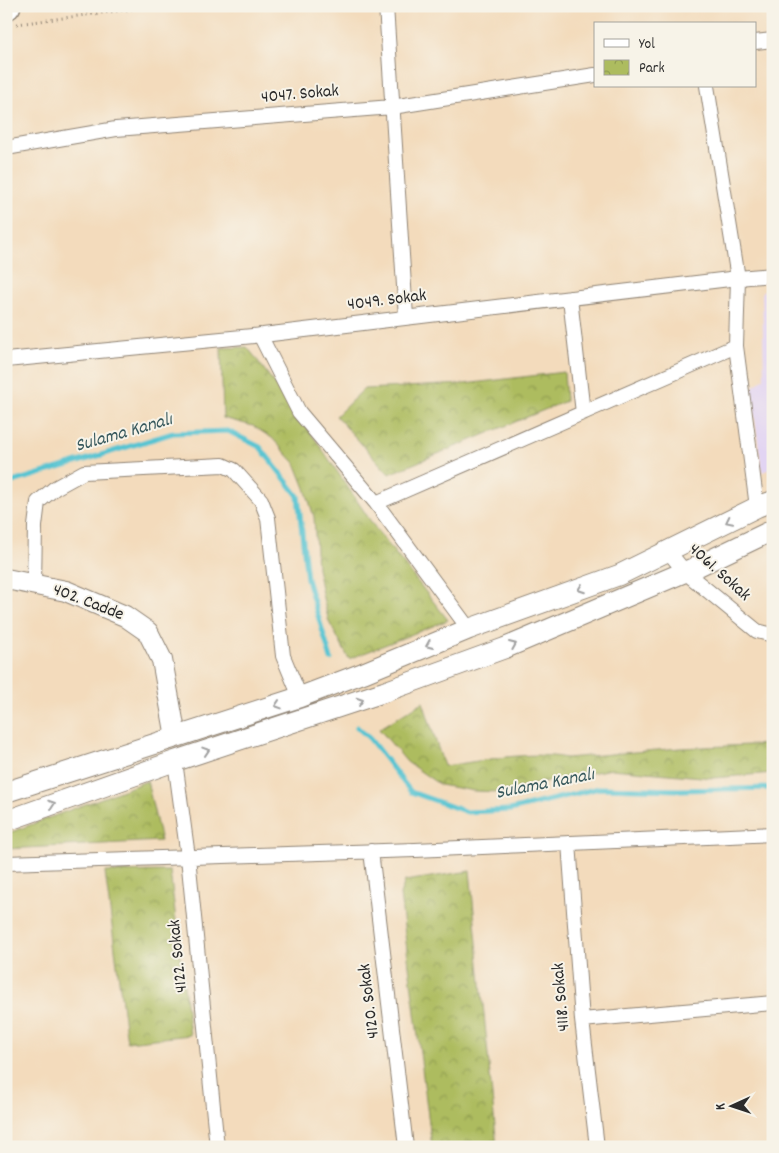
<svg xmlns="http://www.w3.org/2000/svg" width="779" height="1153" viewBox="0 0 779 1153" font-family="Dekko,sans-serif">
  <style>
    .built { fill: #e2d4f3 }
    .park { fill: url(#park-crowns); stroke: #6c7445 }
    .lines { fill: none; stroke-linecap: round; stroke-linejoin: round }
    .stream { stroke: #58c4d2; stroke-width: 5 }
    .street-casing { stroke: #8f8374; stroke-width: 16 }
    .secondary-casing { stroke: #8f8374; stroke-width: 22 }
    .highway-casing { stroke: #8f8374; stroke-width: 29 }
    .path { stroke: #8f8374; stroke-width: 3; stroke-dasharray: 1 4; stroke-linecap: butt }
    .street { stroke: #fff; stroke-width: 14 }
    .secondary { stroke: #fff; stroke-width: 20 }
    .highway { stroke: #fff; stroke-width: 26 }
    .oneway { stroke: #a0a0a0 }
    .labels { text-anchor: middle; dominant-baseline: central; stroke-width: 4; stroke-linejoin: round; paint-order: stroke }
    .street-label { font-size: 18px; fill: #2b2b2b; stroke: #f7f3e8 }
    .water-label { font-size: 19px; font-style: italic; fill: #38595d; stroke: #f7f3e8 }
  </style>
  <defs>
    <pattern id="park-crowns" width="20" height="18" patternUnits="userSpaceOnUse" patternTransform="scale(1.25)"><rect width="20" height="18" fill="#adbc5f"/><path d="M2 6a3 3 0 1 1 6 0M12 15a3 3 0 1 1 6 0" fill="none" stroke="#8d994f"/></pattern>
  </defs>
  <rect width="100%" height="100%" fill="#f7f3e8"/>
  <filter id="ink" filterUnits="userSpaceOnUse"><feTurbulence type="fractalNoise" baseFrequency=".02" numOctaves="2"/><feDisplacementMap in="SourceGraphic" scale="10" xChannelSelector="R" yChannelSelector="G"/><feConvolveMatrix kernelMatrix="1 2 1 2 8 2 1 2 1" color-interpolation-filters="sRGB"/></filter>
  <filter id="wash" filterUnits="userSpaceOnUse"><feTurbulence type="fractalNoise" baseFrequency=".0096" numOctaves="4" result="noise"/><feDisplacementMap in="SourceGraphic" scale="20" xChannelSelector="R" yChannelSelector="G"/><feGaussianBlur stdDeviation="1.12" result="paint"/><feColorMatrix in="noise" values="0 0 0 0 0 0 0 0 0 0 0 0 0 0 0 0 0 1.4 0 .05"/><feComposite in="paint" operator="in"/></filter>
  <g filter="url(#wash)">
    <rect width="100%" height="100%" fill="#f3dbbc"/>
    <!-- built -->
    <path class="built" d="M 773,290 L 773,468 L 762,472 L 751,389 L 764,378 L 762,291 Z"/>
    <!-- park -->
    <path class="park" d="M 247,347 L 255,357 L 318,443 L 376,529 L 448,620 L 349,659 L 329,622 L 323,598 L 317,568 L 314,517 L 305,488 L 295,463 L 272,438 L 253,426 L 223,418 L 221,348 Z
      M 564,372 L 566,401 L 389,474 L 336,416 L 364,389 L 464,384 Z
      M 423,702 L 444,766 C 484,761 527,750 566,758 L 680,748 L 773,744 L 773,773 L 713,778 L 612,769 L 557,779 L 501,792 L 474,791 L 440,785 L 407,762 L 379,729 Z
      M 147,781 L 161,841 L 6,849 L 6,834 Z
      M 170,871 L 190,1035 L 127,1042 L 105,872 Z
      M 470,871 L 497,1147 L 432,1147 L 400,895 L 405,881 Z"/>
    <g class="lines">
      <!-- stream -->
      <path class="stream" d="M 6,484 L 173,433 L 228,431 L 260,447 L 298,496 L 307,579 L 331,659
        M 357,727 L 370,739 L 411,792 L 467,812 L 510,810 L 599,788 L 680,790 L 773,788"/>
    </g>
  </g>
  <g filter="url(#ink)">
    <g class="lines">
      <defs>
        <path id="street" d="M 386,6 L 406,317
          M 755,42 L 773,40
          M 707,86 L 738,278 L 736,346 L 757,507
          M 6,148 L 116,129 L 392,107 L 595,75
          M 570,298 L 583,413
          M 260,335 L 299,412 L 376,503 L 469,629
          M 6,360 L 263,335 L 738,278 L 773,275
          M 376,503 L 736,346
          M 668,551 L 685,572 L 757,631 L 773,635
          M 34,585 L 35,526 L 38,502 L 55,488 L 84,472 L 223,465 L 234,470 L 261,500 L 268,518 L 283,656 L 300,697
          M 175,761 L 188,857 L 217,1147
          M 569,843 L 582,1020 L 597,1147
          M 371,851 L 406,1147
          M 6,863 L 415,850 L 773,834
          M 582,1020 L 773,1003"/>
        <path id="secondary" d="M 6,579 L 66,591 L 125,616 L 148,632 L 162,660 L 176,737
          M 6,792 L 300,697 L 363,673 L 469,629 L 619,575 L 757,507 L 773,501
          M 6,821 L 175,761 L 384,692 L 505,648 L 694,568 L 773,530"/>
        <path id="highway" d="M 6,6 L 7,6"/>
      </defs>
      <!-- street casing -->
      <use href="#street" class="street-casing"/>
      <!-- secondary casing -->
      <use href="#secondary" class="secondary-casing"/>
      <!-- highway casing -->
      <use href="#highway" class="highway-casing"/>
      <!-- path -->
      <path class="path" d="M 17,24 L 155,6"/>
      <!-- street -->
      <use href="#street" class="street"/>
      <!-- secondary -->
      <use href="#secondary" class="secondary"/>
      <!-- highway -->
      <use href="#highway" class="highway"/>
    </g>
    <!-- one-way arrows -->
    <defs><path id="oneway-chevron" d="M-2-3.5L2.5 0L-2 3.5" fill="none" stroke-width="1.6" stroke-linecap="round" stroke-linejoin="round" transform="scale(1.25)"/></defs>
    <g class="oneway">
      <use href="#oneway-chevron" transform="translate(729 521) rotate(154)"/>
      <use href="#oneway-chevron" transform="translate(581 589) rotate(160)"/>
      <use href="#oneway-chevron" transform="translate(429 645) rotate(157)"/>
      <use href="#oneway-chevron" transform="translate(513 645) rotate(-23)"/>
      <use href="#oneway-chevron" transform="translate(360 701) rotate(-19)"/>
      <use href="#oneway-chevron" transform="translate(278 705) rotate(162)"/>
      <use href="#oneway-chevron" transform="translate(206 751) rotate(-18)"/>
      <use href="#oneway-chevron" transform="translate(52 804) rotate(-19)"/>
    </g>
  </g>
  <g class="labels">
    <!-- street labels -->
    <g class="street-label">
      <text transform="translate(300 95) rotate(-5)">4047. Sokak</text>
      <text transform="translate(387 301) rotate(-7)">4049. Sokak</text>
      <text transform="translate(719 573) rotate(42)">4061. Sokak</text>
      <text transform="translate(88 603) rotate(21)">402. Cadde</text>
      <text transform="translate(179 956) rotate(-96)">4122. Sokak</text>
      <text transform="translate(562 997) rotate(-95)">4118. Sokak</text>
      <text transform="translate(370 1001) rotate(-97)">4120. Sokak</text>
    </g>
    <!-- water labels -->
    <g class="water-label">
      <text transform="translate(124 434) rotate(-16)">Sulama Kanalı</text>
      <text transform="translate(545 785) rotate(-11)">Sulama Kanalı</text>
    </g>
  </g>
  <!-- margin -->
  <rect width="779" height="1153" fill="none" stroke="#f7f3e8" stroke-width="25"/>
  <!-- legend -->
  <rect x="594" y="22" width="162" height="65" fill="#f7f3e8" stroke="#a5a39c"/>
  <rect x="604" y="39" width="25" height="8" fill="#ffffff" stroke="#a5a39c"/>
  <text x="639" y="48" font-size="15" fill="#2b2b2b">Yol</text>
  <rect x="604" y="60" width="25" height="15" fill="url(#park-crowns)" stroke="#a5a39c"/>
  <text x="639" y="72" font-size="15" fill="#2b2b2b">Park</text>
  <!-- north arrow -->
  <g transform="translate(732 1106) rotate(267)" stroke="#f7f3e8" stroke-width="4" paint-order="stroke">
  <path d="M0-4L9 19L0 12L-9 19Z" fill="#2b2b2b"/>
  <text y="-8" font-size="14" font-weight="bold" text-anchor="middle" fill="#2b2b2b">K</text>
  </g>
</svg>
